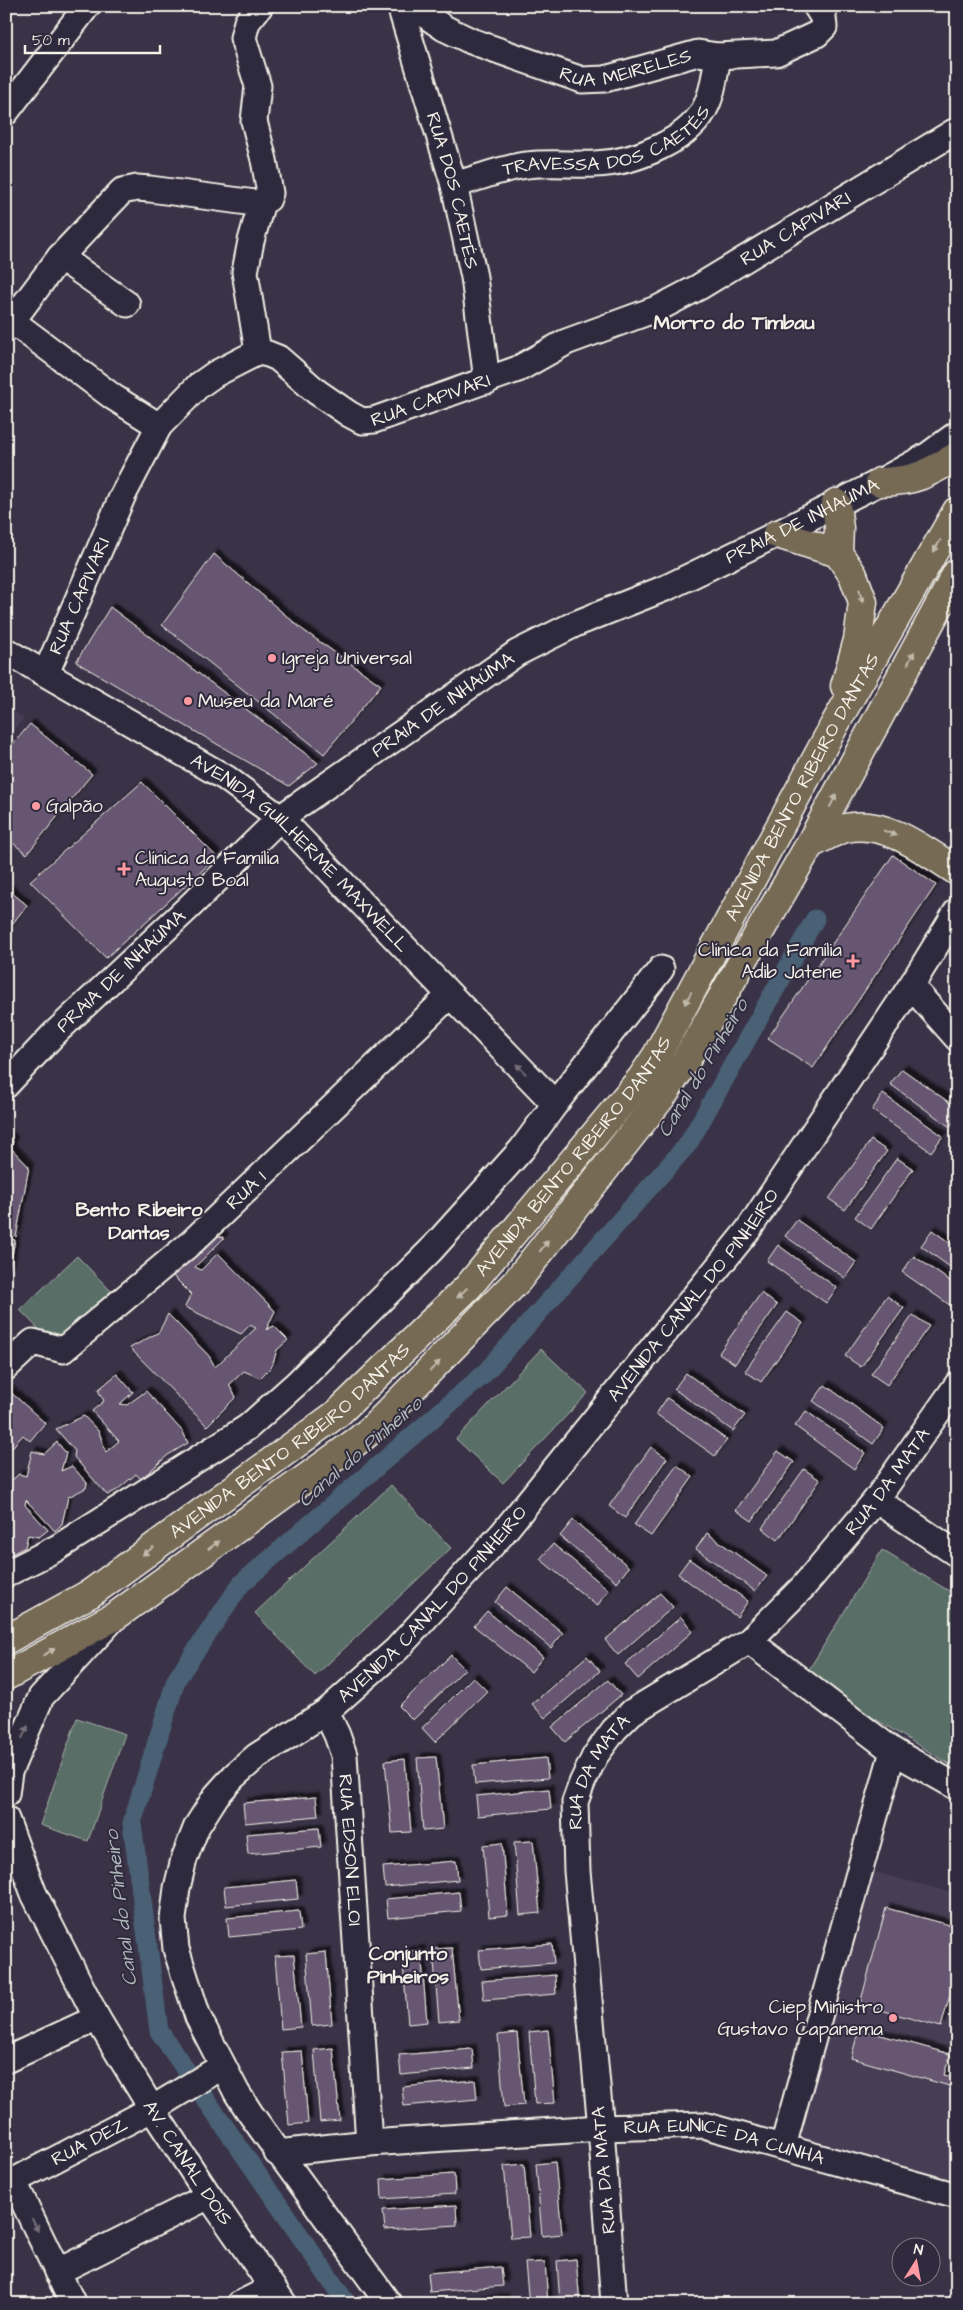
<svg xmlns="http://www.w3.org/2000/svg" width="963" height="2310" viewBox="0 0 963 2310" font-family="'Architects Daughter',sans-serif">
  <style>
    .built { fill: #473e54 }
    .green { fill: #5a6e67; stroke: #a7b0a8 }
    .lines { fill: none; stroke-linecap: round; stroke-linejoin: round }
    .canal { stroke: #4a6075; stroke-width: 19 }
    .building { fill: #665671; stroke: #f4f1e8; filter: url(#shadow) }
    .minor-casing { stroke: #f4f1e8; stroke-width: 29 }
    .highway-casing { stroke: #f4f1e8; stroke-width: 31 }
    .minor { stroke: #2f2a3d; stroke-width: 25 }
    .highway { stroke: #766a55; stroke-width: 28 }
    .oneway { fill: #c2bbad }
    .oneway2 { fill: #747079 }
    .poi-dot { fill: #ff9aa2; stroke: #2f2a3d; stroke-width: 2 }
    .labels { text-anchor: middle; dominant-baseline: central; stroke-width: 4; stroke-linejoin: round; paint-order: stroke }
    .street-label { font-size: 19px; fill: #f4f1e8; stroke: #2f2a3d }
    .poi-label { font-size: 19px; fill: #f4f1e8; stroke: #2f2a3d; text-anchor: start }
    .neighbourhood-label { font-size: 20px; font-weight: bold; fill: #f4f1e8; stroke: #2f2a3d }
    .water-label { font-size: 20px; font-style: italic; fill: #b0b7ba; stroke: #2f2a3d }
  </style>
  <defs>
    <filter id="shadow"><feDropShadow dx="4.5" dy="-4.5" stdDeviation="1" flood-color="#0009"/></filter>
  </defs>
  <rect width="100%" height="100%" fill="#3a3347"/>
  <filter id="ink" filterUnits="userSpaceOnUse"><feTurbulence type="fractalNoise" baseFrequency=".02" numOctaves="2"/><feDisplacementMap in="SourceGraphic" scale="10" xChannelSelector="R" yChannelSelector="G"/><feConvolveMatrix kernelMatrix="1 2 1 2 8 2 1 2 1" color-interpolation-filters="sRGB"/></filter>
  <g filter="url(#ink)">
    <!-- built -->
    <path class="built" d="M 6,707 L 24,718 L 6,739 Z
      M 871,1871 L 957,1894 L 957,2183 L 794,2143 Z"/>
    <!-- green -->
    <path class="green" d="M 77,1256 L 111,1291 L 54,1345 L 20,1310 Z
      M 541,1349 L 588,1393 L 503,1483 L 456,1439 Z
      M 391,1485 L 451,1548 L 315,1676 L 255,1613 Z
      M 882,1550 L 957,1596 L 957,1769 L 805,1676 Z
      M 77,1718 L 125,1734 L 88,1841 L 40,1825 Z"/>
    <g class="lines">
      <!-- canal -->
      <path class="canal" d="M 192,2079 L 159,2031 L 132,1823 L 176,1680 L 241,1584 L 483,1375 L 688,1144 L 815,919
        M 196,2085 L 347,2304"/>
    </g>
    <!-- building -->
    <path class="building" d="M 214,554 L 303,630 L 381,685 L 324,754 L 162,625 Z
      M 110,607 L 318,763 L 289,786 L 76,662 Z
      M 30,724 L 92,774 L 27,854 L 6,838 L 6,752 Z
      M 142,782 L 217,857 L 106,958 L 30,881 Z
      M 893,855 L 936,885 L 813,1068 L 768,1038 Z
      M 6,888 L 27,905 L 6,932 Z
      M 902,1069 L 957,1108 L 957,1117 L 950,1127 L 890,1084 Z
      M 883,1094 L 943,1136 L 931,1152 L 872,1110 Z
      M 6,1133 L 13,1141 L 11,1148 L 29,1167 L 16,1237 L 6,1227 Z
      M 871,1140 L 887,1151 L 845,1210 L 829,1199 Z
      M 897,1158 L 913,1169 L 871,1229 L 855,1217 Z
      M 797,1220 L 856,1262 L 845,1278 L 785,1236 Z
      M 202,1228 L 224,1238 L 195,1267 L 201,1270 L 218,1253 L 275,1311 L 266,1330 L 274,1326 L 288,1340 L 277,1350 L 272,1366 L 260,1378 L 244,1371 L 229,1385 L 236,1397 L 207,1426 L 130,1348 L 159,1332 L 168,1314 L 209,1356 L 215,1367 L 256,1328 L 250,1325 L 241,1334 L 185,1307 L 191,1294 L 164,1267 Z
      M 932,1230 L 957,1248 L 957,1272 L 921,1246 Z
      M 6,1238 L 15,1240 L 9,1271 L 6,1270 Z
      M 778,1245 L 837,1288 L 826,1303 L 767,1261 Z
      M 914,1256 L 957,1286 L 957,1310 L 902,1272 Z
      M 761,1293 L 777,1305 L 735,1364 L 719,1353 Z
      M 887,1296 L 904,1308 L 861,1367 L 845,1356 Z
      M 787,1312 L 803,1323 L 761,1382 L 745,1371 Z
      M 913,1315 L 929,1326 L 887,1385 L 871,1374 Z
      M 686,1373 L 745,1415 L 733,1431 L 674,1389 Z
      M 117,1374 L 133,1392 L 120,1404 L 127,1405 L 146,1391 L 183,1432 L 188,1443 L 168,1455 L 141,1479 L 136,1474 L 117,1490 L 107,1495 L 74,1457 L 75,1451 L 56,1429 L 84,1416 L 99,1432 L 106,1452 L 119,1441 L 92,1411 L 104,1401 L 98,1390 Z
      M 825,1385 L 884,1428 L 873,1444 L 813,1401 Z
      M 6,1388 L 45,1423 L 30,1441 L 23,1435 L 7,1453 Z
      M 667,1398 L 727,1440 L 715,1456 L 656,1414 Z
      M 806,1411 L 865,1453 L 854,1469 L 795,1426 Z
      M 57,1442 L 66,1453 L 61,1471 L 72,1466 L 87,1483 L 86,1488 L 68,1497 L 62,1524 L 55,1531 L 26,1500 L 25,1505 L 48,1530 L 39,1537 L 28,1535 L 25,1547 L 6,1557 L 6,1485 L 19,1474 L 26,1476 L 32,1451 L 44,1454 Z
      M 651,1447 L 667,1458 L 625,1518 L 609,1506 Z
      M 778,1451 L 794,1462 L 752,1521 L 736,1510 Z
      M 677,1465 L 693,1477 L 651,1536 L 634,1525 Z
      M 804,1469 L 820,1480 L 778,1540 L 762,1528 Z
      M 573,1520 L 629,1567 L 617,1582 L 560,1536 Z
      M 707,1533 L 767,1576 L 755,1591 L 696,1549 Z
      M 553,1544 L 609,1590 L 597,1606 L 540,1559 Z
      M 689,1559 L 748,1601 L 737,1617 L 678,1574 Z
      M 507,1587 L 563,1633 L 551,1648 L 495,1602 Z
      M 660,1593 L 673,1607 L 618,1655 L 605,1640 Z
      M 487,1611 L 543,1657 L 531,1672 L 474,1626 Z
      M 681,1617 L 693,1631 L 638,1679 L 625,1664 Z
      M 451,1655 L 465,1669 L 413,1720 L 399,1706 Z
      M 587,1656 L 600,1671 L 545,1718 L 532,1704 Z
      M 473,1677 L 487,1691 L 435,1742 L 422,1728 Z
      M 608,1680 L 621,1695 L 565,1742 L 552,1727 Z
      M 436,1757 L 443,1829 L 423,1831 L 417,1758 Z
      M 546,1758 L 548,1778 L 475,1784 L 473,1765 Z
      M 405,1759 L 411,1832 L 392,1833 L 385,1761 Z
      M 549,1789 L 551,1809 L 478,1816 L 476,1796 Z
      M 316,1797 L 318,1816 L 245,1823 L 243,1803 Z
      M 319,1828 L 321,1847 L 248,1854 L 246,1834 Z
      M 533,1841 L 540,1913 L 520,1915 L 514,1842 Z
      M 502,1843 L 508,1915 L 489,1917 L 483,1845 Z
      M 456,1861 L 458,1880 L 385,1887 L 383,1867 Z
      M 296,1880 L 298,1899 L 226,1906 L 224,1887 Z
      M 459,1892 L 461,1911 L 388,1918 L 386,1899 Z
      M 886,1908 L 957,1927 L 957,1970 L 941,2027 L 860,2004 Z
      M 299,1911 L 301,1930 L 229,1937 L 227,1918 Z
      M 552,1944 L 554,1963 L 481,1969 L 479,1950 Z
      M 452,1948 L 459,2020 L 439,2022 L 433,1949 Z
      M 421,1950 L 427,2022 L 408,2024 L 402,1952 Z
      M 326,1952 L 332,2024 L 312,2026 L 306,1954 Z
      M 294,1955 L 301,2027 L 281,2029 L 275,1956 Z
      M 555,1975 L 556,1994 L 484,2000 L 482,1981 Z
      M 859,2029 L 950,2054 L 944,2075 L 957,2078 L 957,2095 L 951,2094 L 953,2087 L 851,2058 Z
      M 548,2030 L 555,2103 L 535,2104 L 529,2032 Z
      M 517,2033 L 524,2105 L 504,2107 L 498,2035 Z
      M 333,2048 L 340,2120 L 320,2122 L 314,2050 Z
      M 472,2049 L 474,2068 L 401,2075 L 399,2055 Z
      M 302,2051 L 308,2123 L 289,2125 L 282,2052 Z
      M 475,2080 L 477,2099 L 404,2106 L 402,2087 Z
      M 555,2162 L 562,2234 L 542,2236 L 536,2164 Z
      M 524,2164 L 530,2237 L 511,2238 L 504,2166 Z
      M 454,2174 L 455,2194 L 382,2199 L 381,2179 Z
      M 456,2205 L 457,2225 L 385,2230 L 383,2210 Z
      M 576,2259 L 580,2304 L 560,2304 L 557,2261 Z
      M 545,2262 L 548,2304 L 529,2304 L 525,2263 Z
      M 501,2267 L 503,2286 L 430,2292 L 428,2273 Z
      M 504,2298 L 505,2304 L 436,2304 L 481,2300 Z"/>
    <g class="lines">
      <defs>
        <g id="minor">
          <path id="s1" d="M 400,6 L 454,185 L 474,277 L 487,381"/>
          <path id="s2" d="M 412,6 L 444,28 L 471,41 L 582,80 L 605,79 L 698,53 L 718,56 L 776,53 L 817,34 L 824,27 L 823,17 L 816,6"/>
          <path d="M 6,112 L 87,6"/>
          <path id="s3" d="M 454,185 C 476,179 505,167 527,165 C 549,162 573,165 595,164 C 633,163 692,140 707,104 C 714,89 715,72 718,56"/>
          <path d="M 60,257 L 127,304"/>
          <path d="M 12,321 L 113,397 L 159,426"/>
          <path d="M 6,329 L 60,257 L 122,191 L 137,188 L 150,189 L 255,203 L 268,199 L 270,193 L 264,160 L 254,121 L 258,86 L 243,38 L 247,22 L 260,6"/>
          <path d="M 258,352 L 245,272 L 251,241 L 262,202"/>
          <path id="s4" d="M 6,651 L 226,778 L 280,818 L 555,1104"/>
          <path id="s5" d="M 46,673 L 123,495 L 159,426 L 198,386 L 215,374 L 258,352 L 268,354 L 278,358 L 317,392 L 349,414 L 362,421 L 374,420 L 518,369 L 566,342 L 659,308 L 699,287 L 954,132 L 957,135"/>
          <path d="M 911,986 L 957,1038"/>
          <path id="s6" d="M 6,1085 L 54,1034 L 190,906 L 280,818 L 517,653 L 575,624 L 668,587 L 777,534 L 880,482 L 927,456 L 957,434"/>
          <path id="s7" d="M 6,1367 L 33,1342 L 63,1350 L 193,1241 L 449,996"/>
          <path d="M 876,1500 L 957,1554"/>
          <path d="M 6,1574 L 57,1548 L 248,1427 L 297,1383 L 430,1251 L 522,1149 L 555,1104 L 661,969"/>
          <path d="M 749,1641 L 893,1751 L 783,2146"/>
          <path id="s8" d="M 326,1712 L 337,1735 L 344,1755 L 369,2143"/>
          <path d="M 893,1751 L 957,1787"/>
          <path d="M 6,1794 L 9,1772 L 41,1697 L 111,1621"/>
          <path id="s9" d="M 6,1819 L 34,1894 L 97,2018 L 152,2109 L 209,2196 L 284,2304"/>
          <path d="M 6,2060 L 97,2018"/>
          <path id="s10" d="M 277,2153 L 369,2143 L 601,2128 L 703,2125 L 957,2196"/>
          <path d="M 14,2182 L 73,2304"/>
          <path id="s11" d="M 6,2185 L 152,2109 L 223,2066"/>
          <path d="M 57,2272 L 209,2196"/>
          <path d="M 240,2304 L 272,2288"/>
          <path id="s12" d="M 389,2304 L 250,2113 L 237,2093 L 198,2017 L 176,1949 L 173,1919 L 177,1888 L 184,1859 L 197,1826 L 216,1796 L 234,1776 L 257,1756 L 326,1712 L 397,1649 L 502,1534 L 748,1230 L 911,986 L 957,911"/>
          <path id="s13" d="M 614,2304 L 601,2128 L 577,1871 L 575,1802 L 582,1783 L 595,1756 L 614,1730 L 632,1712 L 749,1641 L 803,1587 L 876,1500 L 957,1385"/>
        </g>
        <g id="highway">
          <path d="M 880,482 C 916,481 927,474 957,456"/>
          <path d="M 836,503 L 839,528 L 838,553 L 853,575 L 863,602 L 858,640 L 845,686"/>
          <path d="M 777,534 L 838,553"/>
          <path d="M 810,844 C 822,839 834,831 846,828 C 886,819 925,851 957,871"/>
          <path id="s14" d="M 6,1640 L 91,1593 L 338,1413 L 468,1287 L 641,1079 L 657,1055 L 835,724 L 957,511"/>
          <path d="M 6,1676 L 117,1615 L 360,1439 L 372,1429 L 517,1281 L 666,1091 L 686,1060 L 810,844 L 957,573"/>
        </g>
      </defs>
      <!-- minor casing -->
      <use href="#minor" class="minor-casing"/>
      <!-- highway casing -->
      <use href="#highway" class="highway-casing"/>
      <!-- minor -->
      <use href="#minor" class="minor"/>
      <!-- highway -->
      <use href="#highway" class="highway"/>
    </g>
    <!-- one-way arrows -->
    <defs><path id="oneway-solid" d="M-6-.8H1V-3.2L6.5 0L1 3.2V.8H-6Z" transform="scale(1.25)"/></defs>
    <g class="oneway">
      <use href="#oneway-solid" transform="translate(937 546) rotate(120)"/>
      <use href="#oneway-solid" transform="translate(861 596) rotate(76)"/>
      <use href="#oneway-solid" transform="translate(911 658) rotate(-62)"/>
      <use href="#oneway-solid" transform="translate(833 801) rotate(-62)"/>
      <use href="#oneway-solid" transform="translate(890 833) rotate(21)"/>
      <use href="#oneway-solid" transform="translate(688 998) rotate(118)"/>
      <use href="#oneway-solid" transform="translate(544 1246) rotate(-52)"/>
      <use href="#oneway-solid" transform="translate(462 1293) rotate(136)"/>
      <use href="#oneway-solid" transform="translate(435 1366) rotate(-45)"/>
      <use href="#oneway-solid" transform="translate(214 1545) rotate(-36)"/>
      <use href="#oneway-solid" transform="translate(148 1551) rotate(144)"/>
      <use href="#oneway-solid" transform="translate(49 1652) rotate(-29)"/>
    </g>
    <g class="oneway2">
      <use href="#oneway-solid" transform="translate(521 1069) rotate(-134)"/>
      <use href="#oneway-solid" transform="translate(25 1732) rotate(-65)"/>
      <use href="#oneway-solid" transform="translate(35 2225) rotate(64)"/>
    </g>
  </g>
  <!-- markers -->
  <g class="poi-dot">
    <circle cx="272" cy="658" r="5"/>
    <circle cx="188" cy="701" r="5"/>
    <circle cx="36" cy="806" r="5"/>
    <path d="M121.5 861.5h5v5h5v5h-5v5h-5v-5h-5v-5h5z"/>
    <path d="M850.5 953.5h5v5h5v5h-5v5h-5v-5h-5v-5h5z"/>
    <circle cx="893" cy="2018" r="5"/>
  </g>
  <g class="labels">
    <!-- street labels -->
    <g class="street-label">
      <text stroke="none"><textPath href="#s2" startOffset="231">RUA MEIRELES</textPath></text>
      <text stroke="none"><textPath href="#s3" startOffset="162">TRAVESSA DOS CAETÉS</textPath></text>
      <text stroke="none"><textPath href="#s1" startOffset="192">RUA DOS CAETÉS</textPath></text>
      <text stroke="none"><textPath href="#s5" startOffset="1000">RUA CAPIVARI</textPath></text>
      <text stroke="none"><textPath href="#s5" startOffset="595">RUA CAPIVARI</textPath></text>
      <text stroke="none"><textPath href="#s6" startOffset="986">PRAIA DE INHAÚMA</textPath></text>
      <text stroke="none"><textPath href="#s5" startOffset="84">RUA CAPIVARI</textPath></text>
      <text stroke="none"><textPath href="#s6" startOffset="581">PRAIA DE INHAÚMA</textPath></text>
      <text stroke="none"><textPath href="#s14" startOffset="1188">AVENIDA BENTO RIBEIRO DANTAS</textPath></text>
      <text stroke="none"><textPath href="#s4" startOffset="359">AVENIDA GUILHERME MAXWELL</textPath></text>
      <text stroke="none"><textPath href="#s6" startOffset="162">PRAIA DE INHAÚMA</textPath></text>
      <text stroke="none"><textPath href="#s14" startOffset="752">AVENIDA BENTO RIBEIRO DANTAS</textPath></text>
      <text stroke="none"><textPath href="#s7" startOffset="311">RUA 1</textPath></text>
      <text stroke="none"><textPath href="#s12" startOffset="1275">AVENIDA CANAL DO PINHEIRO</textPath></text>
      <text stroke="none"><textPath href="#s14" startOffset="348">AVENIDA BENTO RIBEIRO DANTAS</textPath></text>
      <text stroke="none"><textPath href="#s13" startOffset="960">RUA DA MATA</textPath></text>
      <text stroke="none"><textPath href="#s12" startOffset="870">AVENIDA CANAL DO PINHEIRO</textPath></text>
      <text stroke="none"><textPath href="#s13" startOffset="540">RUA DA MATA</textPath></text>
      <text stroke="none"><textPath href="#s8" startOffset="142">RUA EDSON ELOI</textPath></text>
      <text stroke="none"><textPath href="#s11" startOffset="94">RUA DEZ</textPath></text>
      <text stroke="none"><textPath href="#s10" startOffset="450">RUA EUNICE DA CUNHA</textPath></text>
      <text stroke="none"><textPath href="#s9" startOffset="390">AV. CANAL DOIS</textPath></text>
      <text transform="translate(604 2170) rotate(-95)">RUA DA MATA</text>
    </g>
    <!-- poi labels -->
    <g class="poi-label">
      <text x="282" y="658">Igreja Universal</text>
      <text x="198" y="701">Museu da Maré</text>
      <text x="46" y="806">Galpão</text>
      <text x="135" y="858">Clínica da Família<tspan x="135" dy="22">Augusto Boal</tspan></text>
      <text x="842" y="950" text-anchor="end">Clínica da Família<tspan x="842" dy="22">Adib Jatene</tspan></text>
      <text x="883" y="2007" text-anchor="end">Ciep Ministro<tspan x="883" dy="22">Gustavo Capanema</tspan></text>
    </g>
    <!-- neighbourhood labels -->
    <g class="neighbourhood-label">
      <text x="734" y="323">Morro do Timbau</text>
      <text x="139" y="1210">Bento Ribeiro<tspan x="139" dy="23">Dantas</tspan></text>
      <text x="408" y="1954">Conjunto<tspan x="408" dy="23">Pinheiros</tspan></text>
    </g>
    <!-- water labels -->
    <g class="water-label">
      <text transform="translate(703 1068) rotate(-59)">Canal do Pinheiro</text>
      <text transform="translate(360 1452) rotate(-41)">Canal do Pinheiro</text>
      <text transform="translate(121 1908) rotate(-97)">Canal do Pinheiro</text>
    </g>
  </g>
  <!-- margin -->
  <rect width="963" height="2310" fill="none" stroke="#2f2a3d" stroke-width="25"/>
  <rect x="12" y="12" width="938" height="2285" fill="none" stroke="#f4f1e8" stroke-width="2" filter="url(#ink)"/>
  <!-- north arrow -->
  <g transform="translate(916 2262) rotate(11)"><circle r="24" fill="#2f2a3d" stroke="#7e7a81"/>
  <path d="M0-4L9 19L0 12L-9 19Z" fill="#ff9aa2"/>
  <text y="-8" font-size="14" font-weight="bold" text-anchor="middle" fill="#f4f1e8">N</text>
  </g>
  <!-- scale -->
  <path d="M25 45v8h135v-8" fill="none" stroke="#f4f1e8" stroke-width="2.5"/>
  <text x="32" y="45" font-size="15" fill="#f4f1e8" stroke="#2f2a3d" stroke-width="4" paint-order="stroke">50 m</text>
</svg>
